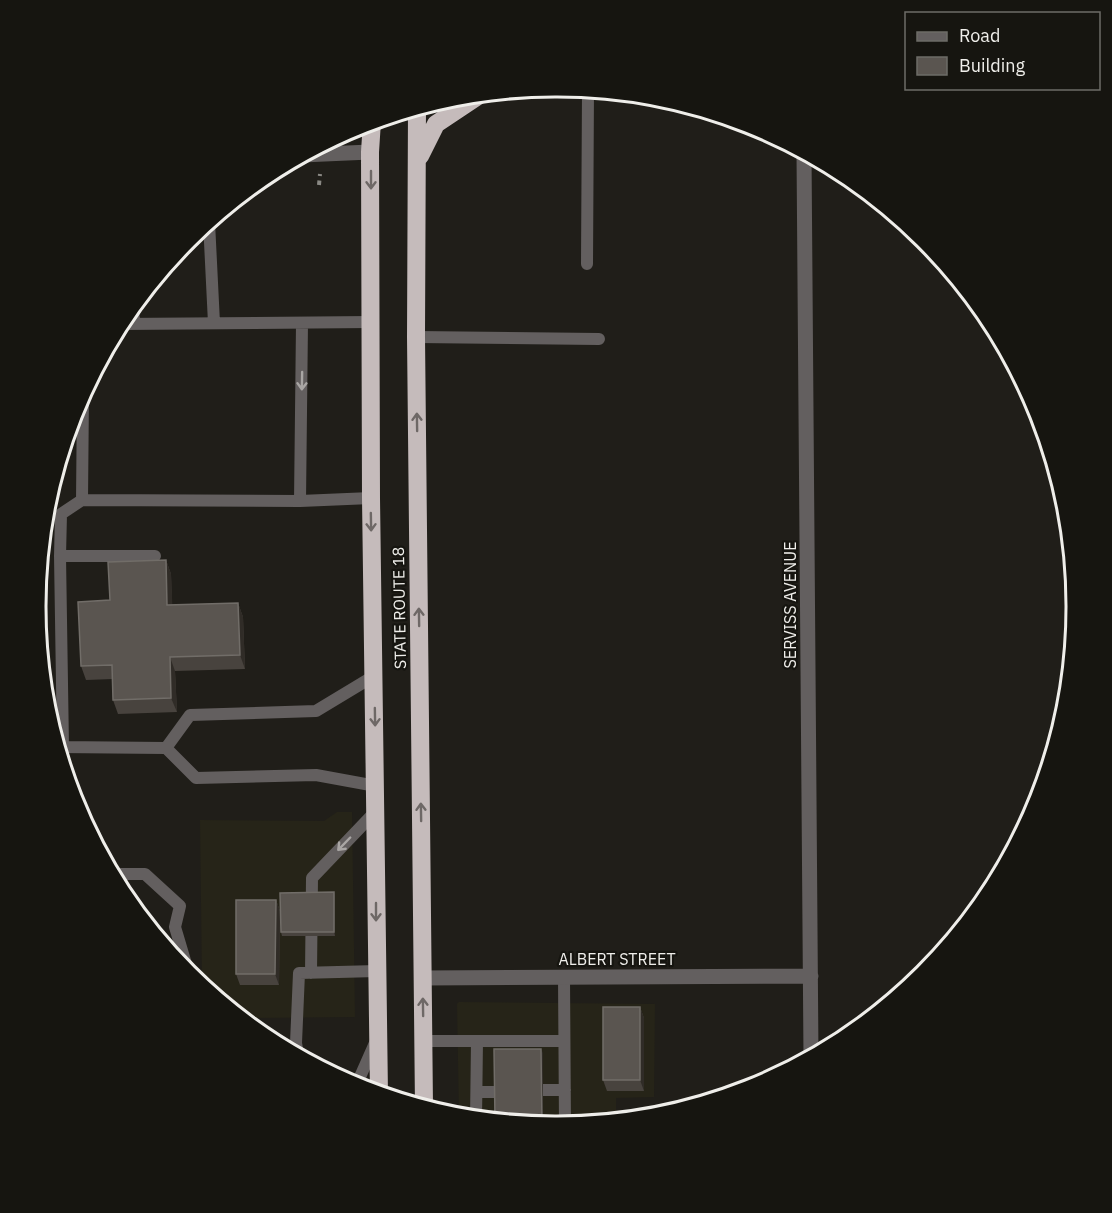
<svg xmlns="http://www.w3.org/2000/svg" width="1112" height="1213" viewBox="0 0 1112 1213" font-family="'IBM Plex Sans',sans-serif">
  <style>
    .built { fill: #262418 }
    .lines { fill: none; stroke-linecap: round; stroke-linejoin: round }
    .path { stroke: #8a8984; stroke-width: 4; stroke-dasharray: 4.5 4.5; stroke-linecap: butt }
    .lane { stroke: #635f5f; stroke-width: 12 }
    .street { stroke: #635f5f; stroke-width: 15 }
    .highway { stroke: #c5bbbb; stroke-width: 18 }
    .wall { fill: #48433e }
    .shaded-wall { fill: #302c27 }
    .building { fill: #5a5550; stroke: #716d68; stroke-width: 1.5 }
    .oneway { stroke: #6e6866 }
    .oneway2 { stroke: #a9a6a4 }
    .labels { text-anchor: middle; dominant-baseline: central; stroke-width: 4.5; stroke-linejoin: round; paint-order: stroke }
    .street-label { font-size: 16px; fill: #efeeea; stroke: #161510 }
    .rim { fill: none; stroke: #efeeea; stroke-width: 3 }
  </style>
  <rect width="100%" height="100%" fill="#201e19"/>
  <!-- built -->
  <path class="built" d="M 337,812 L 352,812 L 355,1017 L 242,1018 L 202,985 L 200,820 L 324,821 Z
    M 459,1002 L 655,1004 L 654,1097 L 616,1098 L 616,1121 L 556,1126 L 459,1117 L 457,1004 Z"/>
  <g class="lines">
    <!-- path -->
    <path class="path" d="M 319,185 L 320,174"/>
    <!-- lane -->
    <path class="lane" d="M 209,222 L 214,323
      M 587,264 L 588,90
      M 133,306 L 134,324
      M 120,324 L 371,322
      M 416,337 L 599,339
      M 82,500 L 300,501 L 371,498
      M 300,501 L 302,323
      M 60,556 L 61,514 L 82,500 L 83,394
      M 58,747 L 166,748 L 196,778 L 316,775 L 376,786
      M 63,747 L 60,556 L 155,556
      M 166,748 L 190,715 L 316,711 L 374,676
      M 112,874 L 145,874 L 180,906 L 175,927 L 186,964 L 185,970
      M 311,973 L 312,878 L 376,811
      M 564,977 L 565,1126
      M 424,1041 L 564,1041
      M 298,1055 L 296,1043 L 299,973 L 377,971
      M 356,1086 L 375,1043
      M 543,1090 L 565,1090
      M 477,1092 L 496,1092
      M 476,1119 L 477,1041"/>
    <!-- street -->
    <path class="street" d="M 804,153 L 811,1057
      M 302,155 L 370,152
      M 423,978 L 811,976"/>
    <!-- highway -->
    <path class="highway" d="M 417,108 L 416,337 L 424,1107
      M 372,121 L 370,152 L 371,498 L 379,1094
      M 420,156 L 436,124 L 481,94"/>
  </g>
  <!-- wall -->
  <path class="wall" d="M 166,560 L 171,574 L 172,605 L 238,603 L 243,617 L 245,669 L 175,671 L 177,712 L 118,714 L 113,700 L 113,679 L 86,680 L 81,666 L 110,600 Z
    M 335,896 L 335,936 L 282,936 L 281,932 Z
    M 276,900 L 280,911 L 279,985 L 240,985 L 236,974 Z
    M 640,1007 L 644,1018 L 644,1091 L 607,1091 L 603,1080 Z"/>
  <!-- shaded-wall -->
  <path class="shaded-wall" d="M 166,560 L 171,574 L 173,619 L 167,605 Z
    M 238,603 L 243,617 L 245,669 L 240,655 Z
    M 170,657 L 175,671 L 177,712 L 171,698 Z
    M 334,892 L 335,896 L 335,936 L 334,932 Z
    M 276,900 L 280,911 L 279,985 L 275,974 Z
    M 640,1007 L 644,1018 L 644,1091 L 640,1080 Z
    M 541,1049 L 543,1053 L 543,1125 L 542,1125 Z"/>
  <!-- building -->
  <path class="building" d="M 166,560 L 167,605 L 238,603 L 240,655 L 170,657 L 171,698 L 113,700 L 112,665 L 81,666 L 78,602 L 110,600 L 108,562 Z
    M 334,892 L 334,932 L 281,932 L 280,893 Z
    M 236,900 L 276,900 L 275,974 L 236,974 Z
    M 603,1007 L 640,1007 L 640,1080 L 603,1080 Z
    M 494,1049 L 541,1049 L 542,1125 L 495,1120 Z"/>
  <!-- one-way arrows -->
  <defs><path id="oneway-shaft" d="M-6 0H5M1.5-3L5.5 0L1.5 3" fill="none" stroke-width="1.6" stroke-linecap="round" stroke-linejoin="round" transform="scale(1.5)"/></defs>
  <g class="oneway">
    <use href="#oneway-shaft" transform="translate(371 180) rotate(90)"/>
    <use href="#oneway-shaft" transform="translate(417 422) rotate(-91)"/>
    <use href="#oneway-shaft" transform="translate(371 522) rotate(89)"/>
    <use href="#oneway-shaft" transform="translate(419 617) rotate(-91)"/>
    <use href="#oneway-shaft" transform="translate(375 717) rotate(89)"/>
    <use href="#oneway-shaft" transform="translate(421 812) rotate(-91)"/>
    <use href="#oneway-shaft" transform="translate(376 912) rotate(90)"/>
    <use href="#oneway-shaft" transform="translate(423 1007) rotate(-91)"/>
  </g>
  <g class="oneway2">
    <use href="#oneway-shaft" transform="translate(302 381) rotate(91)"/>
    <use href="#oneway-shaft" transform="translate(344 844) rotate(134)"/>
  </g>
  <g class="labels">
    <!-- street labels -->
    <g class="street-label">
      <text transform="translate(790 605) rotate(-90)">SERVISS AVENUE</text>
      <text transform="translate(399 608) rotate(-91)">STATE ROUTE 18</text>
      <text x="617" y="959">ALBERT STREET</text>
    </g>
  </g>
  <!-- crop -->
  <path d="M0 0H1112V1213H0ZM555 97H557A509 509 0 0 1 1066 606V607A509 509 0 0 1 557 1116H555A509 509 0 0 1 46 607V606A509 509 0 0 1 555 97Z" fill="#161510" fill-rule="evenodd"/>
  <path class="rim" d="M555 97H557A509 509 0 0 1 1066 606V607A509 509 0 0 1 557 1116H555A509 509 0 0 1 46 607V606A509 509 0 0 1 555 97Z"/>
  <!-- legend -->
  <rect x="905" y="12" width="195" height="78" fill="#161510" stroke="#6d6c67" stroke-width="1.5"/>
  <rect x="917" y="32" width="30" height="9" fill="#635f5f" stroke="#6d6c67" stroke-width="1.5"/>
  <text x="959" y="42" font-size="18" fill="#efeeea">Road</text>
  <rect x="917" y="57" width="30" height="18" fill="#5a5550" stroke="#6d6c67" stroke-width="1.5"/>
  <text x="959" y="72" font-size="18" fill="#efeeea">Building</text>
</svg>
